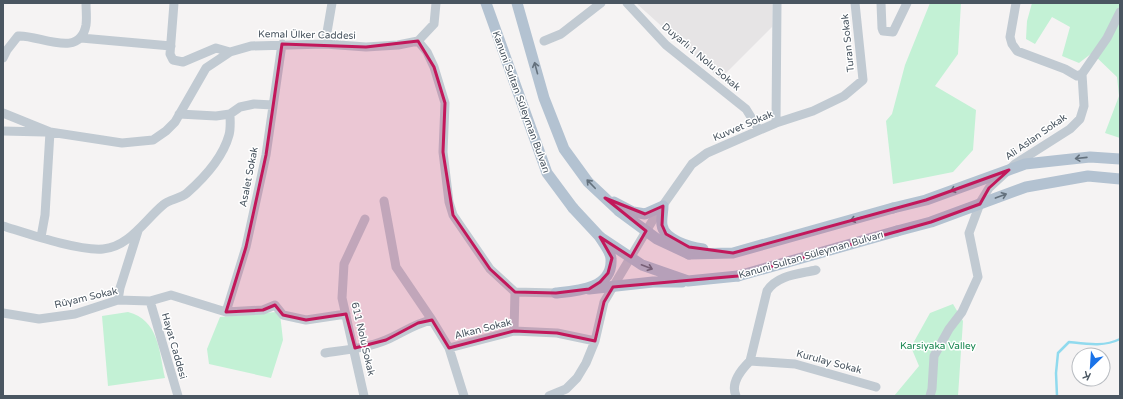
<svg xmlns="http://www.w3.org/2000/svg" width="1123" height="399" viewBox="0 0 1123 399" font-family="'Varela Round',sans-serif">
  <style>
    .education { fill: #e6e4e5 }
    .green { fill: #c3f1d5 }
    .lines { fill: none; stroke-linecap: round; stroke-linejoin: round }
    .stream { stroke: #90daee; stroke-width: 2.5 }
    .minor { stroke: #c1cad2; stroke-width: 9 }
    .major { stroke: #b3c2d1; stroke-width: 11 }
    .major-bridge { stroke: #b3c2d1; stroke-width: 11 }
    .oneway { stroke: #64717d }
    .marked { fill: #c2185b; fill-opacity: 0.2; stroke: #c2185b; stroke-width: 3; stroke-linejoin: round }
    .labels { text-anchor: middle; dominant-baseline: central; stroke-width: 3; stroke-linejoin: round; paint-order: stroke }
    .street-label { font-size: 10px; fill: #4a5661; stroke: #fff }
    .park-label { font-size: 10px; fill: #17864f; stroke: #fff }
  </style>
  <rect width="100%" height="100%" fill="#f5f3f3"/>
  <!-- education -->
  <path class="education" d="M 636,3 L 772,3 L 772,27 L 720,79 Z"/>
  <!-- green -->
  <path class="green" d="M 930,3 L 961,3 L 958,54 L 935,86 L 976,110 L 973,150 L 953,172 L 893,184 L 886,121 L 892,114 L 905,65 Z
    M 1032,3 L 1120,3 L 1120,138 L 1105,133 L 1119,96 L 1117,77 L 1092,53 L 1079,63 L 1062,56 L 1070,27 L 1052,17 L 1035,44 L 1026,39 L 1027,21 Z
    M 953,304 L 963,321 L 958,396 L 894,396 L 919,366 L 911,347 L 930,313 Z
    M 128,312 C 159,320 159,351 165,378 L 108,386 L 102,316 Z
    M 276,312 L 280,314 L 283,340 L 271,378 L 209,364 L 207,349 L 220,317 Z"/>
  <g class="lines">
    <!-- stream -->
    <path class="stream" d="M 1057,396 L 1056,373 L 1058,353 L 1069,342 C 1087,344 1104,347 1120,339"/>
    <!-- minor -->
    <path class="minor" d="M 174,3 L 170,54 L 173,60 L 183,62 L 216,48 L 230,52
      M 627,3 L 666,45 L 746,109 L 759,130
      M 881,3 L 882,28 L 883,31 L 893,32 L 907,3
      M 1016,3 L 1010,37 L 1012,44 L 1017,51 L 1065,69 L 1077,76 L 1082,74
      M 81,38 L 171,46
      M 418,41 L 427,52 L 434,67 L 445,103 L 443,152 L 449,202 L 453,215 L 490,269 L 515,292 L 556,293
      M 418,41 L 434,24 L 436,3
      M 544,41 L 561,34 L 601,3
      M 325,44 L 332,3
      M 3,58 L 7,50 L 18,36 C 38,34 80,60 86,25 C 87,18 86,10 86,3
      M 3,113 L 50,132 L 122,143 L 153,140 L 166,131 L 175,122 L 206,68 L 230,52 L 251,46 L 325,44 L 366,47 L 398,45 L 418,41
      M 179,114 L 216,116 L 230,114 L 240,107 L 254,104 L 273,105
      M 776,123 L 777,3
      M 3,131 L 44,132
      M 384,201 L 396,267 L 432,320
      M 3,226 C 29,234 78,251 103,249 C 129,247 145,220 163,205 C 169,199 180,199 187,193 C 204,178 223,157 229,135 C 231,128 230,120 230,114
      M 41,237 L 45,215 L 50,132
      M 118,300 L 120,288 L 138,231
      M 150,301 L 178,396
      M 226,312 L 246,247 L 266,155 L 282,44
      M 3,313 L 39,319 L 75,314 L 118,300 L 150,301 L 171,295 L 226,312 L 263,310 L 275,305 L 283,315 L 306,320 L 346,314
      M 514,331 L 515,292
      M 449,348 L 464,396
      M 325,353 C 345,350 367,348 386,340 C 403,333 413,324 432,320 L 449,348 L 514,331 L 557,333 L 595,341
      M 750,361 L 795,364 L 876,387
      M 364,396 L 342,298 L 344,264 L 365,219
      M 549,396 L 566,389 L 577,378 L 586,363 L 595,341 L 604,302 L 654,218 L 692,164 L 707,153 L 776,123 L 813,111 L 844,96 L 863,80 L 855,3
      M 736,396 C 730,383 741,370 750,361 L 767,291 C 777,275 799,274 816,270
      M 930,396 L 932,389 L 934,356 L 949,329 L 962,312 L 978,277 L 969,233 L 981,201 L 989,188 L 1015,164 L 1070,129 L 1080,119 L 1084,106 L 1082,74 L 1107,38 L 1120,12"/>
    <!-- major -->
    <path class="major" d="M 486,3 L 547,173 L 573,208
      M 517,3 L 544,98 L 564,149 L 588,182 L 619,211
      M 614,202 L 633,212 L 645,214 L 663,206 C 663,212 661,219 662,225 C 664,240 690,247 703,249
      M 689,254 L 733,253 L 893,208
      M 738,276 L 897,231
      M 556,293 C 577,291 613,289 611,259 C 611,252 603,243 600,237"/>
    <!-- major-bridge -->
    <path class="major-bridge" d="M 573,208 L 600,237 L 642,265 L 688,281 L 738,276
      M 893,208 L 926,200 L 1025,164 L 1090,157 L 1120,159
      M 619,211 L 657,239 L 689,254
      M 897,231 L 931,222 L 1026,187 L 1088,176 L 1120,179
      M 589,289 L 653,282 L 682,282"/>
  </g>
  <!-- one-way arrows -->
  <defs><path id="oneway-shaft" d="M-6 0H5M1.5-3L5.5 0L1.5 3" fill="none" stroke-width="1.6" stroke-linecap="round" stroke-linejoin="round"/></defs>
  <g class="oneway">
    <use href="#oneway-shaft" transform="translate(536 68) rotate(-105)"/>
    <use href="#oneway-shaft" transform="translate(1081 158) rotate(174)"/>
    <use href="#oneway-shaft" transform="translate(591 184) rotate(-134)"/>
    <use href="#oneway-shaft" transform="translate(956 189) rotate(160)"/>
    <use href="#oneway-shaft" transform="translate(1001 196) rotate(-20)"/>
    <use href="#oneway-shaft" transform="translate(856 219) rotate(164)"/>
    <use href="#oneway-shaft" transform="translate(647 267) rotate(21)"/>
  </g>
  <!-- marked area -->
  <path class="marked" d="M 418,41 L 434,67 L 445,103 L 443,152 L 453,215 L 490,269 L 515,292 L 556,293 L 589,289 L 600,282 L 608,273 L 612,258 L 600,237 L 631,257 L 646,231 L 605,198 L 645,214 L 663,206 L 662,225 L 666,234 L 689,247 L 733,253 L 926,200 L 1009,170 L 989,188 L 980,204 L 931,222 L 738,276 L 613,287 L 604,302 L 595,341 L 557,333 L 514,331 L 449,348 L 432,320 L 418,323 L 386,340 L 355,348 L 346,314 L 306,320 L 283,315 L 275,305 L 263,310 L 226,312 L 246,247 L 266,155 L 282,44 L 366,47 Z"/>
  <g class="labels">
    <!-- street labels -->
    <g class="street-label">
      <text transform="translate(307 35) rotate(1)">Kemal Ülker Caddesi</text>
      <text transform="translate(848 43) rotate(-96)">Turan Sokak</text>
      <text transform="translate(701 57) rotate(40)">Duyarlı 1 Nolu Sokak</text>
      <text transform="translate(521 102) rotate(70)">Kanuni Sultan Süleyman Bulvarı</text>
      <text transform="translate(743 126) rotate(-23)">Kuvvet Sokak</text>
      <text transform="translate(1036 137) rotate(-35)">Ali Aslan Sokak</text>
      <text transform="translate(249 177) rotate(-79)">Asalet Sokak</text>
      <text transform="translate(811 255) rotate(-16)">Kanuni Sultan Süleyman Bulvarı</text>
      <text transform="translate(86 298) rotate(-13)">Rüyam Sokak</text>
      <text transform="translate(483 329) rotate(-14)">Alkan Sokak</text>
      <text transform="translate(363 339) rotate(77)">611 Nolu Sokak</text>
      <text transform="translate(174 346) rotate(74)">Hayat Caddesi</text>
      <text transform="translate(829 362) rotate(15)">Kurulay Sokak</text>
    </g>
    <!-- park labels -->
    <g class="park-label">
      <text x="938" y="346">Karsiyaka Valley</text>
    </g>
  </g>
  <!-- border -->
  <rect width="1123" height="399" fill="none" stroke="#4a5661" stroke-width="8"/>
  <!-- north arrow -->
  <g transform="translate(1091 367) rotate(205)"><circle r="19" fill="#ffffff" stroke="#b7bbc0"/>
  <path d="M0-3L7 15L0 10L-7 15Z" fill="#1a73e8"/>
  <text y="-6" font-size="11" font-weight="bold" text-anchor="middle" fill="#4a5661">K</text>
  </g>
</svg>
